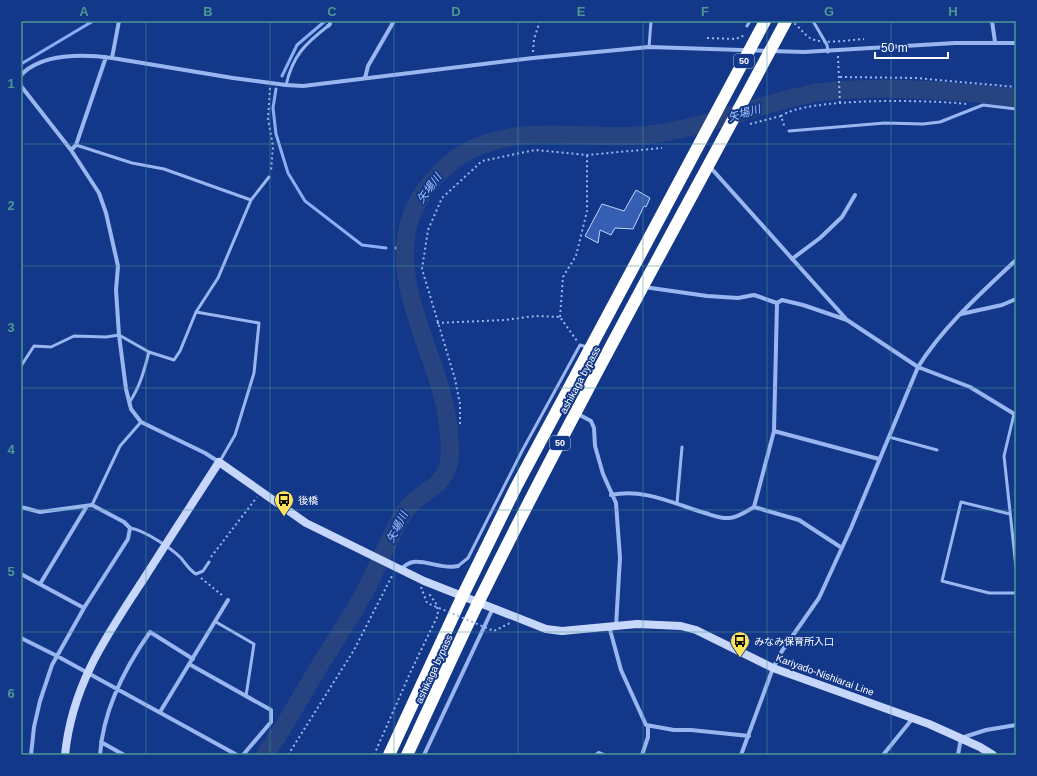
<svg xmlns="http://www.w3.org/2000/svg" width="1037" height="776" viewBox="0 0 1037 776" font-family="Arial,'Noto Sans JP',sans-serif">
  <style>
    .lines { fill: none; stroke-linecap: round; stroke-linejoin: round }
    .stream { stroke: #8baef4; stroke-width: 3 }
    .river { stroke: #274380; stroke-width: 18 }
    .building { fill: #365eb2; stroke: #c0d3fc }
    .path { stroke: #99b6f0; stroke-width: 2; stroke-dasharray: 2 3; stroke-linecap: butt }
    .lane { stroke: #99b6f0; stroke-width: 3 }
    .street { stroke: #99b6f0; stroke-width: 4 }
    .secondary { stroke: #c7d7fb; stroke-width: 8 }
    .highway { stroke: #fff; stroke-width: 12 }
    .path-bridge { stroke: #99b6f0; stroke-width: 2; stroke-dasharray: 2 3; stroke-linecap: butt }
    .grid { fill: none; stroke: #4b9892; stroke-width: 1; stroke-opacity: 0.55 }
    .labels { text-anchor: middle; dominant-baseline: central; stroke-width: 4; stroke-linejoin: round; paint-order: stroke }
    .shield { fill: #13388a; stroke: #b8c3dc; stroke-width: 1 }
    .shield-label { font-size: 9px; font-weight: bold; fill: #fff }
    .street-label { font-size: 10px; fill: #fff; stroke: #13388a }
    .poi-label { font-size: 10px; fill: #fff; stroke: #13388a; text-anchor: start }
    .water-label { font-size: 11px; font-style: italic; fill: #a5c0f8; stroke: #13388a }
    .neatline { fill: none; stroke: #4b9892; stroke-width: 1.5 }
    .grid-label { font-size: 13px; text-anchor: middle; font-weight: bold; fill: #4b9892 }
  </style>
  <rect width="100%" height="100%" fill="#13388a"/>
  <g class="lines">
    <!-- stream -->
    <path class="stream" d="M 21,64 L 93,21
      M 282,76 L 297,45 L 324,22
      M 276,89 L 273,108 L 276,134 L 288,173 L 305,201 L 362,245 L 386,248
      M 396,248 L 405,248"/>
    <!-- river -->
    <path class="river" d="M 265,755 C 283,729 298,702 314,675 C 330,648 348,622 363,595 C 378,567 389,537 405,511 C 417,493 442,488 448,467 C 452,453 449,436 448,423 C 439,356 391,291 409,223 C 417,192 449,157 479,146 C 532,124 591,141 646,135 C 703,129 754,105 810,94 C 828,90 848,90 866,89 C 917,88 966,92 1016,98"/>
  </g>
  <!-- building -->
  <path class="building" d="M 636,190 L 650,198 L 646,207 L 644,206 L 633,229 L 615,228 L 611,235 L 600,230 L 598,243 L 585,236 L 602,204 L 624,211 Z"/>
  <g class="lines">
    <!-- path -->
    <path class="path" d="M 707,38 L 736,39 L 745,35
      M 533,52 L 534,39 L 540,21
      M 838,56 L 840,104
      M 840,77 L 916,78 L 1016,87
      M 270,88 L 268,119 L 273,146 L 271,171
      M 781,116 C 807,97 933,100 967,104
      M 750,124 L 781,116 L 785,128
      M 560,317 L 563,277 L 576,256 L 587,211 L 587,155
      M 437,323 L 505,320 L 535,316 L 560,317 L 577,341
      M 460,424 L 460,404 L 455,379 L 422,269 L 428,230 L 442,198 L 482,161 L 535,150 L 587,155 L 662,148
      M 211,557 L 257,497
      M 201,578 L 223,596
      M 288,755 L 354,650 L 393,574
      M 374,755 L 411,671 L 438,615 L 437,605 L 430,595 L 431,592"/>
    <!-- lane -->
    <path class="lane" d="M 813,21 L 827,45 L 828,52
      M 747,26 L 750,21
      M 649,47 L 651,21
      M 286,85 C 293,55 305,44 328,26
      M 789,131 L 885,123 L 923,124 L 940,122 L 983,105 L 1016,109
      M 76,145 L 132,163 L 164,169 L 251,200 L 269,177
      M 196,312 L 259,323 L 254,373 L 235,435 L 220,461
      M 21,366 L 34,346 L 51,347 L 74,336 L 106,337 L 119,335 L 149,352 L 174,360 L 180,351 L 196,312 L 218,278 L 251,200
      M 129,403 C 140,387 144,371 149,352
      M 1014,414 L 1004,456 L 1016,567
      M 889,437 L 937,450
      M 677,503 L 682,447
      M 92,505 L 120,446 L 141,422
      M 1010,514 L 961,502 L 942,581 L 989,593 L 1016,593
      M 130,528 C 144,530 171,548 181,558 C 186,564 189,570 196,574 L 203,571 L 209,562
      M 458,566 L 468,558 L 522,451 L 580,345 L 587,347
      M 216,622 L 254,644 L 246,696"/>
    <!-- street -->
    <path class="street" d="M 992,21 L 995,42
      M 328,26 L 330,24 L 330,21
      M 112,58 L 119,21
      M 21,75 C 42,53 84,54 112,58 L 233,78 L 286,85 L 303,86 L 533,58 L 649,47 L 804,52 L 955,43 L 1016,43
      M 365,78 L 368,66 L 394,21
      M 21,86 L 71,150 L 99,193 L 106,213 L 118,266 L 116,290 L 119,335 L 126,389 L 131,409 L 141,422 L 205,453 L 219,462
      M 71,150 L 76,145 L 106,57
      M 710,167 L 847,320
      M 792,259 L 820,238 L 842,217 L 855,195
      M 644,287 L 707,296 L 738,298 L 754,295 L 777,303 L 782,300 L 803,305 L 847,320 L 918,367 L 970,387 L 1016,415
      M 961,314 L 1002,305 L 1016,299
      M 576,413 L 591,421 L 594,428 L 595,446 L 603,474 L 616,503 L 620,558 L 616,626
      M 774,431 L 879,459
      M 611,495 C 644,488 674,504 705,513 C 712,515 721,519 729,518 C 737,518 747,511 754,507 L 799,520 L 842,548
      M 21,507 L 40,512 L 92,505 L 124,522 L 130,528 L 128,539 L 84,608 L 52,665 L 40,701 L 34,727 L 31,755
      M 754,507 L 774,431 L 777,303
      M 401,570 C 414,551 437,571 458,566
      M 21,574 L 84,608
      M 40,584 L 87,506
      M 609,626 L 621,670 L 646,725 L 674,730 L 691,730 L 749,736
      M 21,638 L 57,656 L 237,755
      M 189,664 L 271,710 L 271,722 L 243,755
      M 160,712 L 228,600
      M 101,742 L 124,755
      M 100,755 C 103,710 124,669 150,632 L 193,659
      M 424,755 L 493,608
      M 596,755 L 599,753 L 604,755
      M 642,755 L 648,737 L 648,726
      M 741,755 L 773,668 L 782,651 L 819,598 L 851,528 L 918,367 C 943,327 981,293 1016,260
      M 883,755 L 913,718
      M 958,755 L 961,738 L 986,730 L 1016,725"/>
    <!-- secondary -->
    <path class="secondary" d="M 65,755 C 72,684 107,635 145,577 C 169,539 194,501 219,462 L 306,523 L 424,581 L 546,629 L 562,631 L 637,624 L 681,626 L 696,630 L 773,668 L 929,724 L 980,747 L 993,755"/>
    <!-- highway -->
    <path class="highway" d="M 389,755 L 463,595 L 516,487 L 765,21
      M 407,755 C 431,704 454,652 479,601 C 576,405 683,214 786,21"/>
    <!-- path-bridge -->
    <path class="path-bridge" d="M 790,21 C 799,25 802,33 810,38 C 821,45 850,40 864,39
      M 421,587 L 427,603 L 494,631 L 510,623"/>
  </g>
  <!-- grid -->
  <path class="grid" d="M 146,21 L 146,755M 270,21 L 270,755M 394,21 L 394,755M 518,21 L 518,755M 643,21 L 643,755M 767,21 L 767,755M 891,21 L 891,755M 21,144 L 1016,144M 21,266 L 1016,266M 21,388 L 1016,388M 21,510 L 1016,510M 21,632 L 1016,632"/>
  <!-- icons -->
  <defs>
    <symbol id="bus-pin" viewBox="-11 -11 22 30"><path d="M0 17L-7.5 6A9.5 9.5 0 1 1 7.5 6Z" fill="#ffe459" stroke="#13388a"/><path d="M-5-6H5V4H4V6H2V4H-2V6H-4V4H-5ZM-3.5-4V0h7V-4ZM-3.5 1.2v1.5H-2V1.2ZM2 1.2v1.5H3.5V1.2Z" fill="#111"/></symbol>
  </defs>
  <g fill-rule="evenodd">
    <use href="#bus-pin" x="273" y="489" width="22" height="30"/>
    <use href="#bus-pin" x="729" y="630" width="22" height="30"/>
  </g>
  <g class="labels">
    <!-- shield labels -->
    <g class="shield">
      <rect x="734" y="54" width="20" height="14" rx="3"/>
      <rect x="550" y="436" width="20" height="14" rx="3"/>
    </g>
    <g class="shield-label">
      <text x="744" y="61">50</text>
      <text x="560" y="443">50</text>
    </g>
    <!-- street labels -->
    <g class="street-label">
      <text transform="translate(580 380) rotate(-62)">ashikaga bypass</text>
      <text transform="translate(434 669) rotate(-65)">ashikaga bypass</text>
      <text transform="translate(825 675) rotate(20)">Kariyado-Nishiarai Line</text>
    </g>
    <!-- poi labels -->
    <g class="poi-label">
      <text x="298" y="500">後橋</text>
      <text x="754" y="641">みなみ保育所入口</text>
    </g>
    <!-- water labels -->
    <g class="water-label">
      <text transform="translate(744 113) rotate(-16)">矢場川</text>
      <text transform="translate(429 188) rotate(-54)">矢場川</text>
      <text transform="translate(397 527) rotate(-63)">矢場川</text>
    </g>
  </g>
  <!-- border -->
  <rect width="1037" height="776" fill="none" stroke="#13388a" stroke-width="44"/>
  <!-- scale -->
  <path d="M875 52v6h73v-6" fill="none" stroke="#ffffff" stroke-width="2"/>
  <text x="881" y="52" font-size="12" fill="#ffffff" stroke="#13388a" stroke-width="3" paint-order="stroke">50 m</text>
  <rect x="22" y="22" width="993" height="732" class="neatline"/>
  <g class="grid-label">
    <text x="84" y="16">A</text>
    <text x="208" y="16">B</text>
    <text x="332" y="16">C</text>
    <text x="456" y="16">D</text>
    <text x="581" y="16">E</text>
    <text x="705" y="16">F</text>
    <text x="829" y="16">G</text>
    <text x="953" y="16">H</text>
    <text x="11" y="88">1</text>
    <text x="11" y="210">2</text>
    <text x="11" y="332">3</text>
    <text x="11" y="454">4</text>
    <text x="11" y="576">5</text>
    <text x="11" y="698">6</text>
  </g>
</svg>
